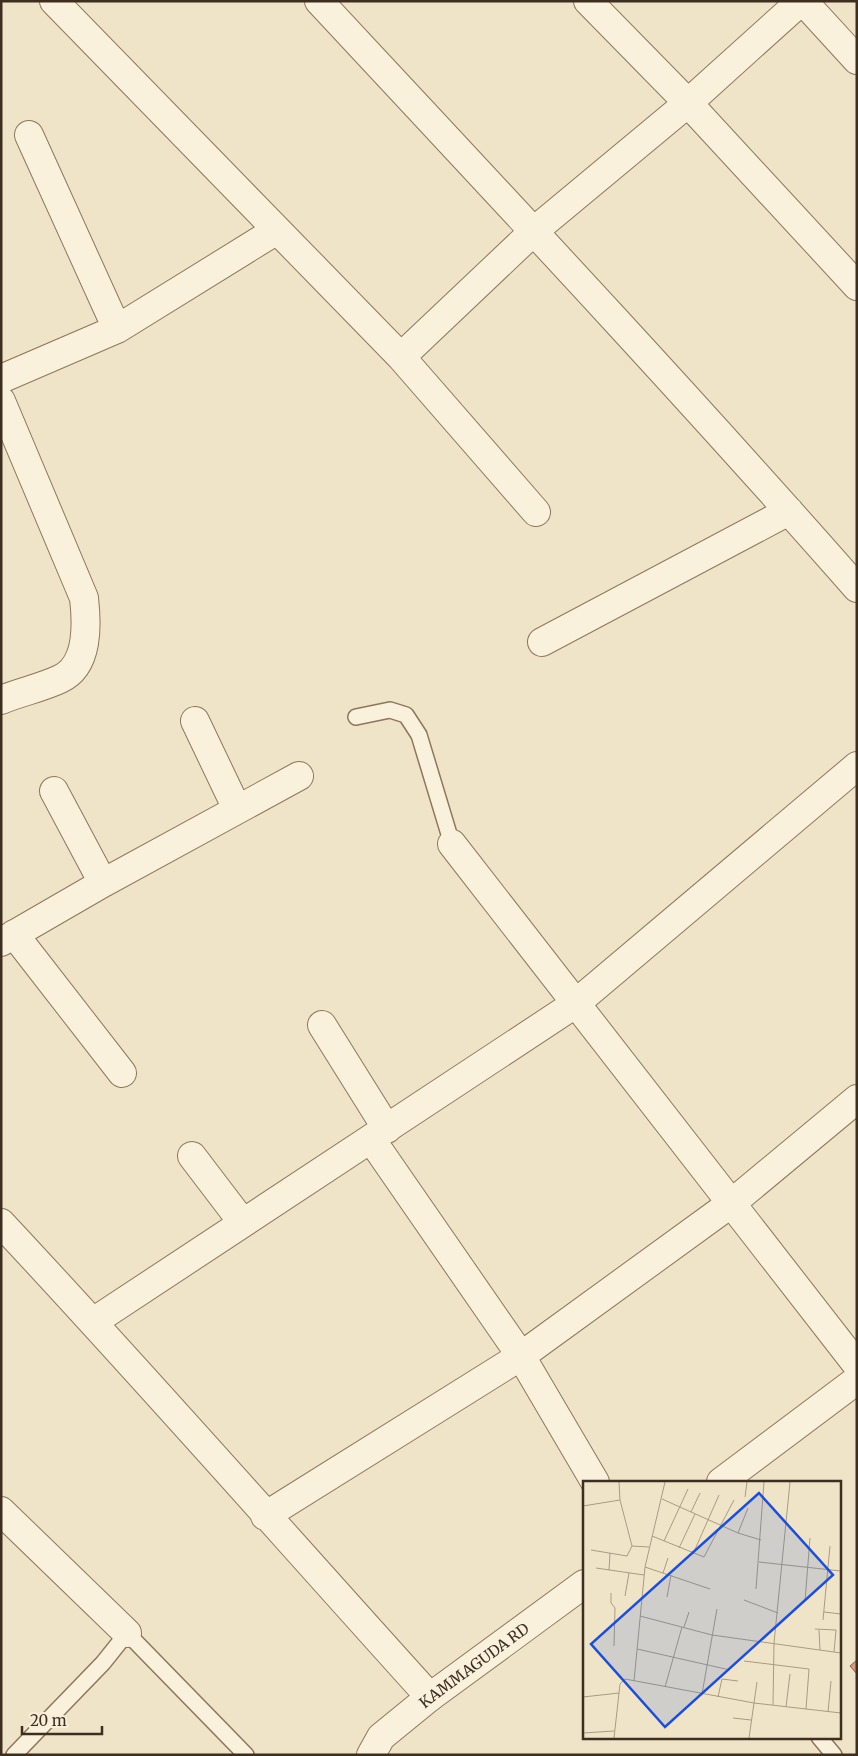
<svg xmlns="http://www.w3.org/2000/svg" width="858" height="1756" viewBox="0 0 858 1756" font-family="Merriweather,serif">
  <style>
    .building { fill: #cf9f7d; stroke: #8d5f41 }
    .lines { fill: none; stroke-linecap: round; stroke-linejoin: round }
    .service-casing { stroke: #8d765c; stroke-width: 18 }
    .minor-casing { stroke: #8d765c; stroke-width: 30 }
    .tertiary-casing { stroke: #8d765c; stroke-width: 30 }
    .service { stroke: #faf1dc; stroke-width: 15 }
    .minor { stroke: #faf1dc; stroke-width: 28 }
    .tertiary { stroke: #faf1dc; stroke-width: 28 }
    .labels { text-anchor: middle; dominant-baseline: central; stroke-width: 4; stroke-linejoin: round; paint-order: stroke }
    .street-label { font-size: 15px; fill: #3d2e20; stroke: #f7eed8 }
    .inset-road { fill: none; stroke: #a89b85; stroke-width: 1 }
    .view { fill: #1d4ed8; fill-opacity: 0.15; stroke: #1d4ed8; stroke-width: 2.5 }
    .inset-edge { fill: none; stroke: #3d2e20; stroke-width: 2.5 }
  </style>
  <rect width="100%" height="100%" fill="#f0e4c8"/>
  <!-- building -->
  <path class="building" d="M 857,1660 L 857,1674 L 850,1666 Z"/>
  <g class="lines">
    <defs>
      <path id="service" d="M 356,717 L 390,710 L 406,715 L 419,735 L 452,844
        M 819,1737 L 834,1755
        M 14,1755 L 103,1663 L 127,1633 L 246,1755"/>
      <path id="minor" d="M 54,1 L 401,357 L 536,512
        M 319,1 C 500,195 682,389 857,588
        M 588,1 L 688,103 L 857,286
        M 803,1 L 857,60
        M 29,135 L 117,329
        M 401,357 L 534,231 L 688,103 L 801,1
        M 1,379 L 117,329 L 277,230
        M 1,401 L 84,598 C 87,624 89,666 60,679 C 41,688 20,692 1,700
        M 542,642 L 789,511
        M 195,721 L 237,809
        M 54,791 L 103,883
        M 452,844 L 857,1365
        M 14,934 L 122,1073
        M 1,942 L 103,883 L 299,776
        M 322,1025 L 387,1129
        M 371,1139 L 521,1356 L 595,1482
        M 192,1156 L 243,1223
        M 1,1223 C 147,1379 287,1539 430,1697
        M 93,1322 L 575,1004 L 857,766
        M 1,1511 L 127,1633
        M 265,1516 L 521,1356 L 733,1202 L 857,1099"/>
      <g id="tertiary">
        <path d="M 721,1482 L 857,1380"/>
        <path id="s1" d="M 371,1755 L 381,1737 L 430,1697 L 584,1584"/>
      </g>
    </defs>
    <!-- service casing -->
    <use href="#service" class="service-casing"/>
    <!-- minor casing -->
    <use href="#minor" class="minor-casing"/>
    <!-- tertiary casing -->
    <use href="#tertiary" class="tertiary-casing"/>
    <!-- service -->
    <use href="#service" class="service"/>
    <!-- minor -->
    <use href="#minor" class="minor"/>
    <!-- tertiary -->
    <use href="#tertiary" class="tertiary"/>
  </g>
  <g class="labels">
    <!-- street labels -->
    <g class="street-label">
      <text stroke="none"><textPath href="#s1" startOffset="138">KAMMAGUDA RD</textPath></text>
    </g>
  </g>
  <!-- overview -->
  <g transform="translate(583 1481)">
    <rect width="258" height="258" fill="#f0e4c8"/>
    <path class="inset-road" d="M 36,1 L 37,19 L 49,65M 162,16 L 164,1M 79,18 L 155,52 L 178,59M 0,25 L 37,19M 108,31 L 117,12M 155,52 L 165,27M 69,55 L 121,76 L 151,19M 81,60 L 105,8M 96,67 L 112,33M 8,69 L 44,75 L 49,65 L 66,66M 110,73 L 136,14M 176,81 L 258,90M 62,86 L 127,108M 13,87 L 61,94M 26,89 L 27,72M 80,92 L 85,77M 173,108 L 181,1M 28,112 L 28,122 L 32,127 L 31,165M 42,115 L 46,92M 84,116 L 88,94M 161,119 L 195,132M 222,120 L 227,57M 241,131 L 258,133M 57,135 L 129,154 L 258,172M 240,139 L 247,65M 101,146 L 106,131M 232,148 L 253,149 L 251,171M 236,149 L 237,169M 54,168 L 147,189M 161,180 L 226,188 L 223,228M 51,200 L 62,86 L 82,1M 82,206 L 99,146M 119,213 L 134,128M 0,216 L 36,212M 135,216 L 139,198 L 155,200M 190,224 L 191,162 L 207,1M 203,226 L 207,193M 245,231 L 248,200M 150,237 L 168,239M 0,252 L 31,250M 31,257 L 37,203 L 42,198 L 171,222 L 258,232M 166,257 L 174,201"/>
    <path class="view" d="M 176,12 L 250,94 L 82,246 L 8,163 Z"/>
    <rect width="258" height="258" class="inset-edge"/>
  </g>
  <!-- border -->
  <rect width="858" height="1756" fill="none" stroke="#3d2e20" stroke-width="5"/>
  <!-- scale -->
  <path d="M22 1726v8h80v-8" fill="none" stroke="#3d2e20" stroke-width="2.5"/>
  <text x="30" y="1726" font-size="15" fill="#3d2e20" stroke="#f7eed8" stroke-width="4" paint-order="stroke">20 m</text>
</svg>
